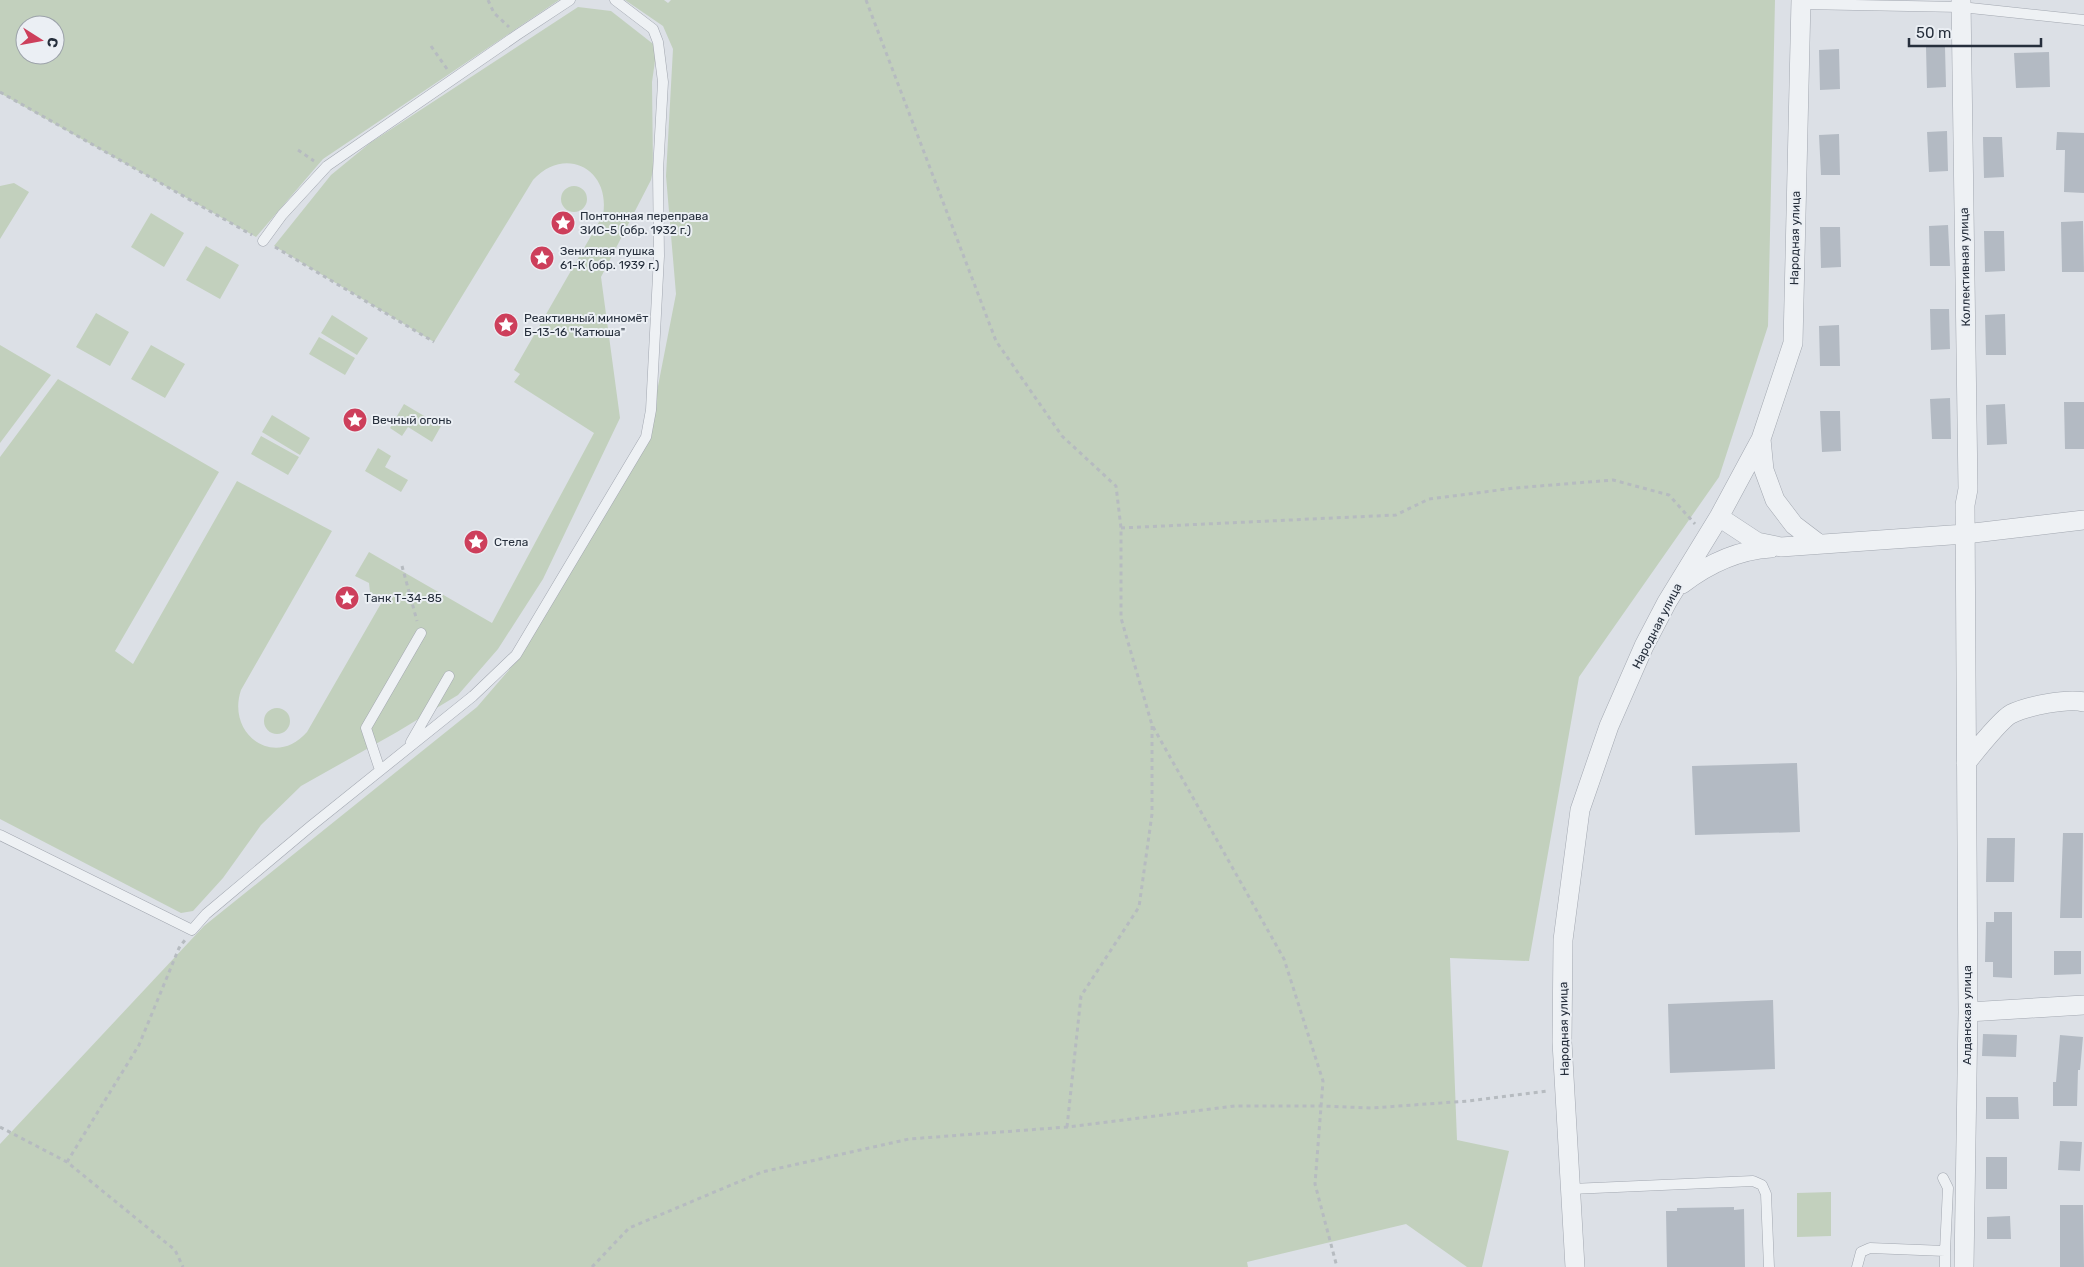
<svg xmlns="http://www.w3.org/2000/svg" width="2084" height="1267" viewBox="0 0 2084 1267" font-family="Rubik,sans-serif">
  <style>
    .green { fill: #c2d0bd; fill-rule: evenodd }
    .building { fill: #b3bac3 }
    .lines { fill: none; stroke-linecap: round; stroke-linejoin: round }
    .service-casing { stroke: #a2a7b0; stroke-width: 11 }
    .minor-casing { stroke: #a2a7b0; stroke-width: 20 }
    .path { stroke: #b6bbc0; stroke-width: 3; stroke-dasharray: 4 4; stroke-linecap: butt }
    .service { stroke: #eef1f4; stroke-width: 10 }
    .minor { stroke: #eef1f4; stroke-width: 19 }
    .labels { text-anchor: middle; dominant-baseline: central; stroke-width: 4; stroke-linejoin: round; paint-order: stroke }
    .poi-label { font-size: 12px; fill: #262f3c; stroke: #ebeff4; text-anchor: start }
    .street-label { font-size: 12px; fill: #262f3c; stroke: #ebeff4 }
  </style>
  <rect width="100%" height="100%" fill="#dce0e6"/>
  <!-- green -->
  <path class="green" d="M 0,0 L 559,0 L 323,159 L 256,237 L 0,93 ZM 25,25 L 55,25 L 55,55 L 25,55 Z
    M 625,0 L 664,0 L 668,3 L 671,0 L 1775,0 L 1768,326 L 1719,477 L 1579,677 L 1529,961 L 1450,958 L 1457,1140 L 1509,1151 L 1482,1267 L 1467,1267 L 1406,1224 L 1247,1262 L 1248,1267 L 0,1267 L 0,1144 L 204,926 L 477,707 L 520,657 L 650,427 L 676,294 L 666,176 L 673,49 L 663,26 Z
    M 578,7 L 611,11 L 657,47 L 652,82 L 653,170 L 651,180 L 601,277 L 620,418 L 543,579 L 498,649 L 458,695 L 397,732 L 301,786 L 261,825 L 223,878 L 193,911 L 181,913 L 0,819 L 0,457 L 58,379 L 219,472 L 115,651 L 133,664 L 237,481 L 332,531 L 241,690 C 226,735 275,769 307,732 L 383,600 L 370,592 L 369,583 L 355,576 L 369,552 L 492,623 L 594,433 L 514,382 L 520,374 L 514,370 L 603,215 C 611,169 565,145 533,180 L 434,342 L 274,246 L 331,175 L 370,143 Z
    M 14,183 L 29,192 L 0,239 L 0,186 Z
    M561 199a13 13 0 1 1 26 0a13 13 0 1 1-26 0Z
    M 151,213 L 184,233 L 164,267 L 131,247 Z
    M 206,246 L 239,265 L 220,299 L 186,280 Z
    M 96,313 L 129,332 L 110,366 L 76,347 Z
    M 332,315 L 368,338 L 357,355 L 321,333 Z
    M 319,337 L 355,358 L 345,375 L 309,354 Z
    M 0,345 L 51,375 L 0,443 Z
    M 151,345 L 185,364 L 165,398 L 131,379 Z
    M 404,404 L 441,426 L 432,442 L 408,427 L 402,436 L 390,428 Z
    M 272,415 L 310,438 L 300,455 L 262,432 Z
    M 261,436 L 299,457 L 288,475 L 251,454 Z
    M 378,448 L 391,456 L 385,467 L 408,480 L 401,492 L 365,471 Z
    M264 721a13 13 0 1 1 26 0a13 13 0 1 1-26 0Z
    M 1831,1192 L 1831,1236 L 1797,1237 L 1797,1193 Z"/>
  <!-- building -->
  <path class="building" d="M 1926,47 L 1945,47 L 1946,87 L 1927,88 Z
    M 1839,49 L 1840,89 L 1820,90 L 1819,50 Z
    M 2049,52 L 2050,87 L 2016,88 L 2014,53 Z
    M 1947,131 L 1948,171 L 1929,172 L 1927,132 Z
    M 2057,132 L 2084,133 L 2084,193 L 2064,192 L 2065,150 L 2056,150 Z
    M 1839,134 L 1840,175 L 1821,175 L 1819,135 Z
    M 1983,137 L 2002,137 L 2004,177 L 1984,178 Z
    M 2083,221 L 2084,272 L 2062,272 L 2061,222 Z
    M 1948,225 L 1950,266 L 1930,266 L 1929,226 Z
    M 1820,227 L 1840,227 L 1841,267 L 1821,268 Z
    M 1984,231 L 2004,231 L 2005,271 L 1985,272 Z
    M 1930,309 L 1949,309 L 1950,349 L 1931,350 Z
    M 2005,314 L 2006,355 L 1986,355 L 1985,315 Z
    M 1839,325 L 1840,366 L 1820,366 L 1819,326 Z
    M 1950,398 L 1951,439 L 1932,439 L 1930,399 Z
    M 2064,402 L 2084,402 L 2084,449 L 2065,449 Z
    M 2005,404 L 2007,444 L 1987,445 L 1986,405 Z
    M 1820,411 L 1840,411 L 1841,451 L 1822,452 Z
    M 1797,763 L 1800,832 L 1695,835 L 1692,766 Z
    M 2063,833 L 2083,833 L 2082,918 L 2060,918 Z
    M 1987,838 L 2015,838 L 2014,882 L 1986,882 Z
    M 1994,912 L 2012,912 L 2012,978 L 1993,977 L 1993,962 L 1985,962 L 1986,922 L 1994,922 Z
    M 2054,951 L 2081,951 L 2081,974 L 2054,975 Z
    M 1773,1000 L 1775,1069 L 1670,1073 L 1668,1004 Z
    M 1983,1034 L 2017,1035 L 2016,1057 L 1982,1056 Z
    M 2060,1035 L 2083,1037 L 2080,1070 L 2078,1070 L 2077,1106 L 2053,1106 L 2053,1082 L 2056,1082 Z
    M 1986,1097 L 2018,1097 L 2019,1119 L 1986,1119 Z
    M 2060,1141 L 2082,1142 L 2080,1171 L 2058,1170 Z
    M 1986,1157 L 2007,1157 L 2007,1189 L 1986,1189 Z
    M 2060,1205 L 2083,1205 L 2084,1267 L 2060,1267 Z
    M 1734,1207 L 1734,1210 L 1744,1209 L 1745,1267 L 1667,1267 L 1666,1211 L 1677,1211 L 1677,1208 Z
    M 2010,1216 L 2011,1239 L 1987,1239 L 1987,1217 Z"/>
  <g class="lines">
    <defs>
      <path id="service" d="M 1801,4 L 1961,7 L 2084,20
        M 263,241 L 282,215 L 327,166 L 517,35 L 570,0
        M 411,742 L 449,676
        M 380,770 L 366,728 L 421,633
        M 0,835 L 192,930 L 206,914 L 311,826 L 473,696 L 516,655 L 646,437 L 651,410 L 659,256 L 658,171 L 663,82 L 658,42 L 653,29 L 615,0
        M 1943,1178 L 1948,1188 L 1945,1251
        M 1571,1189 L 1753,1181 L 1762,1185 L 1766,1194 L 1769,1267
        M 1857,1267 L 1861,1252 L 1870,1248 L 1945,1251 L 1945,1267"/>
      <path id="minor" d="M 1961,0 L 1968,489 L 1965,505 L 1968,1012 L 1964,1267
        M 1761,439 L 1764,470 L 1775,500 L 1794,525 L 1819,544
        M 1719,517 L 1757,542 L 1781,547 L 1965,534 L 2084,520
        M 1682,584 C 1708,564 1738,550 1771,548
        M 1966,763 C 1975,752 2000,720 2011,714 C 2027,706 2067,698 2084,702
        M 1968,1012 L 2084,1005
        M 1575,1267 L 1562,1042 L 1563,940 L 1580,810 L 1609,726 L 1644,646 L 1667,602 L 1719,517 L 1761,439 L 1793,343 L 1801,0"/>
    </defs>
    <!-- service casing -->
    <use href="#service" class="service-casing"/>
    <!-- minor casing -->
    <use href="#minor" class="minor-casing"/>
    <!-- path -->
    <path class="path" d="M 488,0 L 494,13 L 509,27
      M 866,0 L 996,341 L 1062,436 L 1116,486 L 1121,528 L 1121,618 L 1152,725 L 1284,959 L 1323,1081 L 1315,1184 L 1337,1267
      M 431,46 L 447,69
      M 0,92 L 252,235
      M 298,150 L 314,161
      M 275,247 L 434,342
      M 1121,528 L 1396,515 L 1429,499 L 1515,488 L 1613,480 L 1669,495 L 1695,524
      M 402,566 L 417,621
      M 0,1127 L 67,1162 L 175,1250 L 183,1267
      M 1067,1127 L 1081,996 L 1139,907 L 1152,814 L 1152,725
      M 67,1162 L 139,1045 L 179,948 L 185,940
      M 592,1267 L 629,1228 L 762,1172 L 909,1139 L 1067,1127 L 1235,1106 L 1321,1106 L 1372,1108 L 1468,1101 L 1547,1091"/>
    <!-- service -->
    <use href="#service" class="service"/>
    <!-- minor -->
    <use href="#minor" class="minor"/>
  </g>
  <!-- icons -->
  <defs>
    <symbol id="sight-disc" viewBox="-11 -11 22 22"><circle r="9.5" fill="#cd3f5b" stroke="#ebeff4"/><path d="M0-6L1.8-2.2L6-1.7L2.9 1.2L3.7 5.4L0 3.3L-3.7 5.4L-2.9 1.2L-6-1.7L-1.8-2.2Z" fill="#fff"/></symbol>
  </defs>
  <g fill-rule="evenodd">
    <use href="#sight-disc" x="549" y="209" width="28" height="28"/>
    <use href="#sight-disc" x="528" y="244" width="28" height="28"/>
    <use href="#sight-disc" x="492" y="311" width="28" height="28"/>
    <use href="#sight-disc" x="341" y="406" width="28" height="28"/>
    <use href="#sight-disc" x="462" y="528" width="28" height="28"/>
    <use href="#sight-disc" x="333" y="584" width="28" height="28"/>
  </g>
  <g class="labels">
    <!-- poi labels -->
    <g class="poi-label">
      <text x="580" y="216">Понтонная переправа<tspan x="580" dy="14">ЗИС-5 (обр. 1932 г.)</tspan></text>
      <text x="560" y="251">Зенитная пушка<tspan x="560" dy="14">61-К (обр. 1939 г.)</tspan></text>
      <text x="524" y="318">Реактивный миномёт<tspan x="524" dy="14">Б-13-16 "Катюша"</tspan></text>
      <text x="372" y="420">Вечный огонь</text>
      <text x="494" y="542">Стела</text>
      <text x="364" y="598">Танк Т-34-85</text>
    </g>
    <!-- street labels -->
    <g class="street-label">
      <text transform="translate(1795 238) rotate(-89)">Народная улица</text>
      <text transform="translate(1965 267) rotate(-91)">Коллективная улица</text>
      <text transform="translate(1657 626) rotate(-63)">Народная улица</text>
      <text transform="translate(1967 1015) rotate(-90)">Алданская улица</text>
      <text transform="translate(1564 1029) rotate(-91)">Народная улица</text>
    </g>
  </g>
  <!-- north arrow -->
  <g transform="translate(40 40) rotate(101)"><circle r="24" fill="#ebeff4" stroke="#9ca2aa"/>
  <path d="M0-4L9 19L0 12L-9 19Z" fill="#cd3f5b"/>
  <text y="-8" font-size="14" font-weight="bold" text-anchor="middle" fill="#262f3c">С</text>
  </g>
  <!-- scale -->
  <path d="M1909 38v8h132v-8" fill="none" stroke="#262f3c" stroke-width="2.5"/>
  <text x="1916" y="38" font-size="15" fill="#262f3c" stroke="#ebeff4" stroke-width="4" paint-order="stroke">50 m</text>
</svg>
